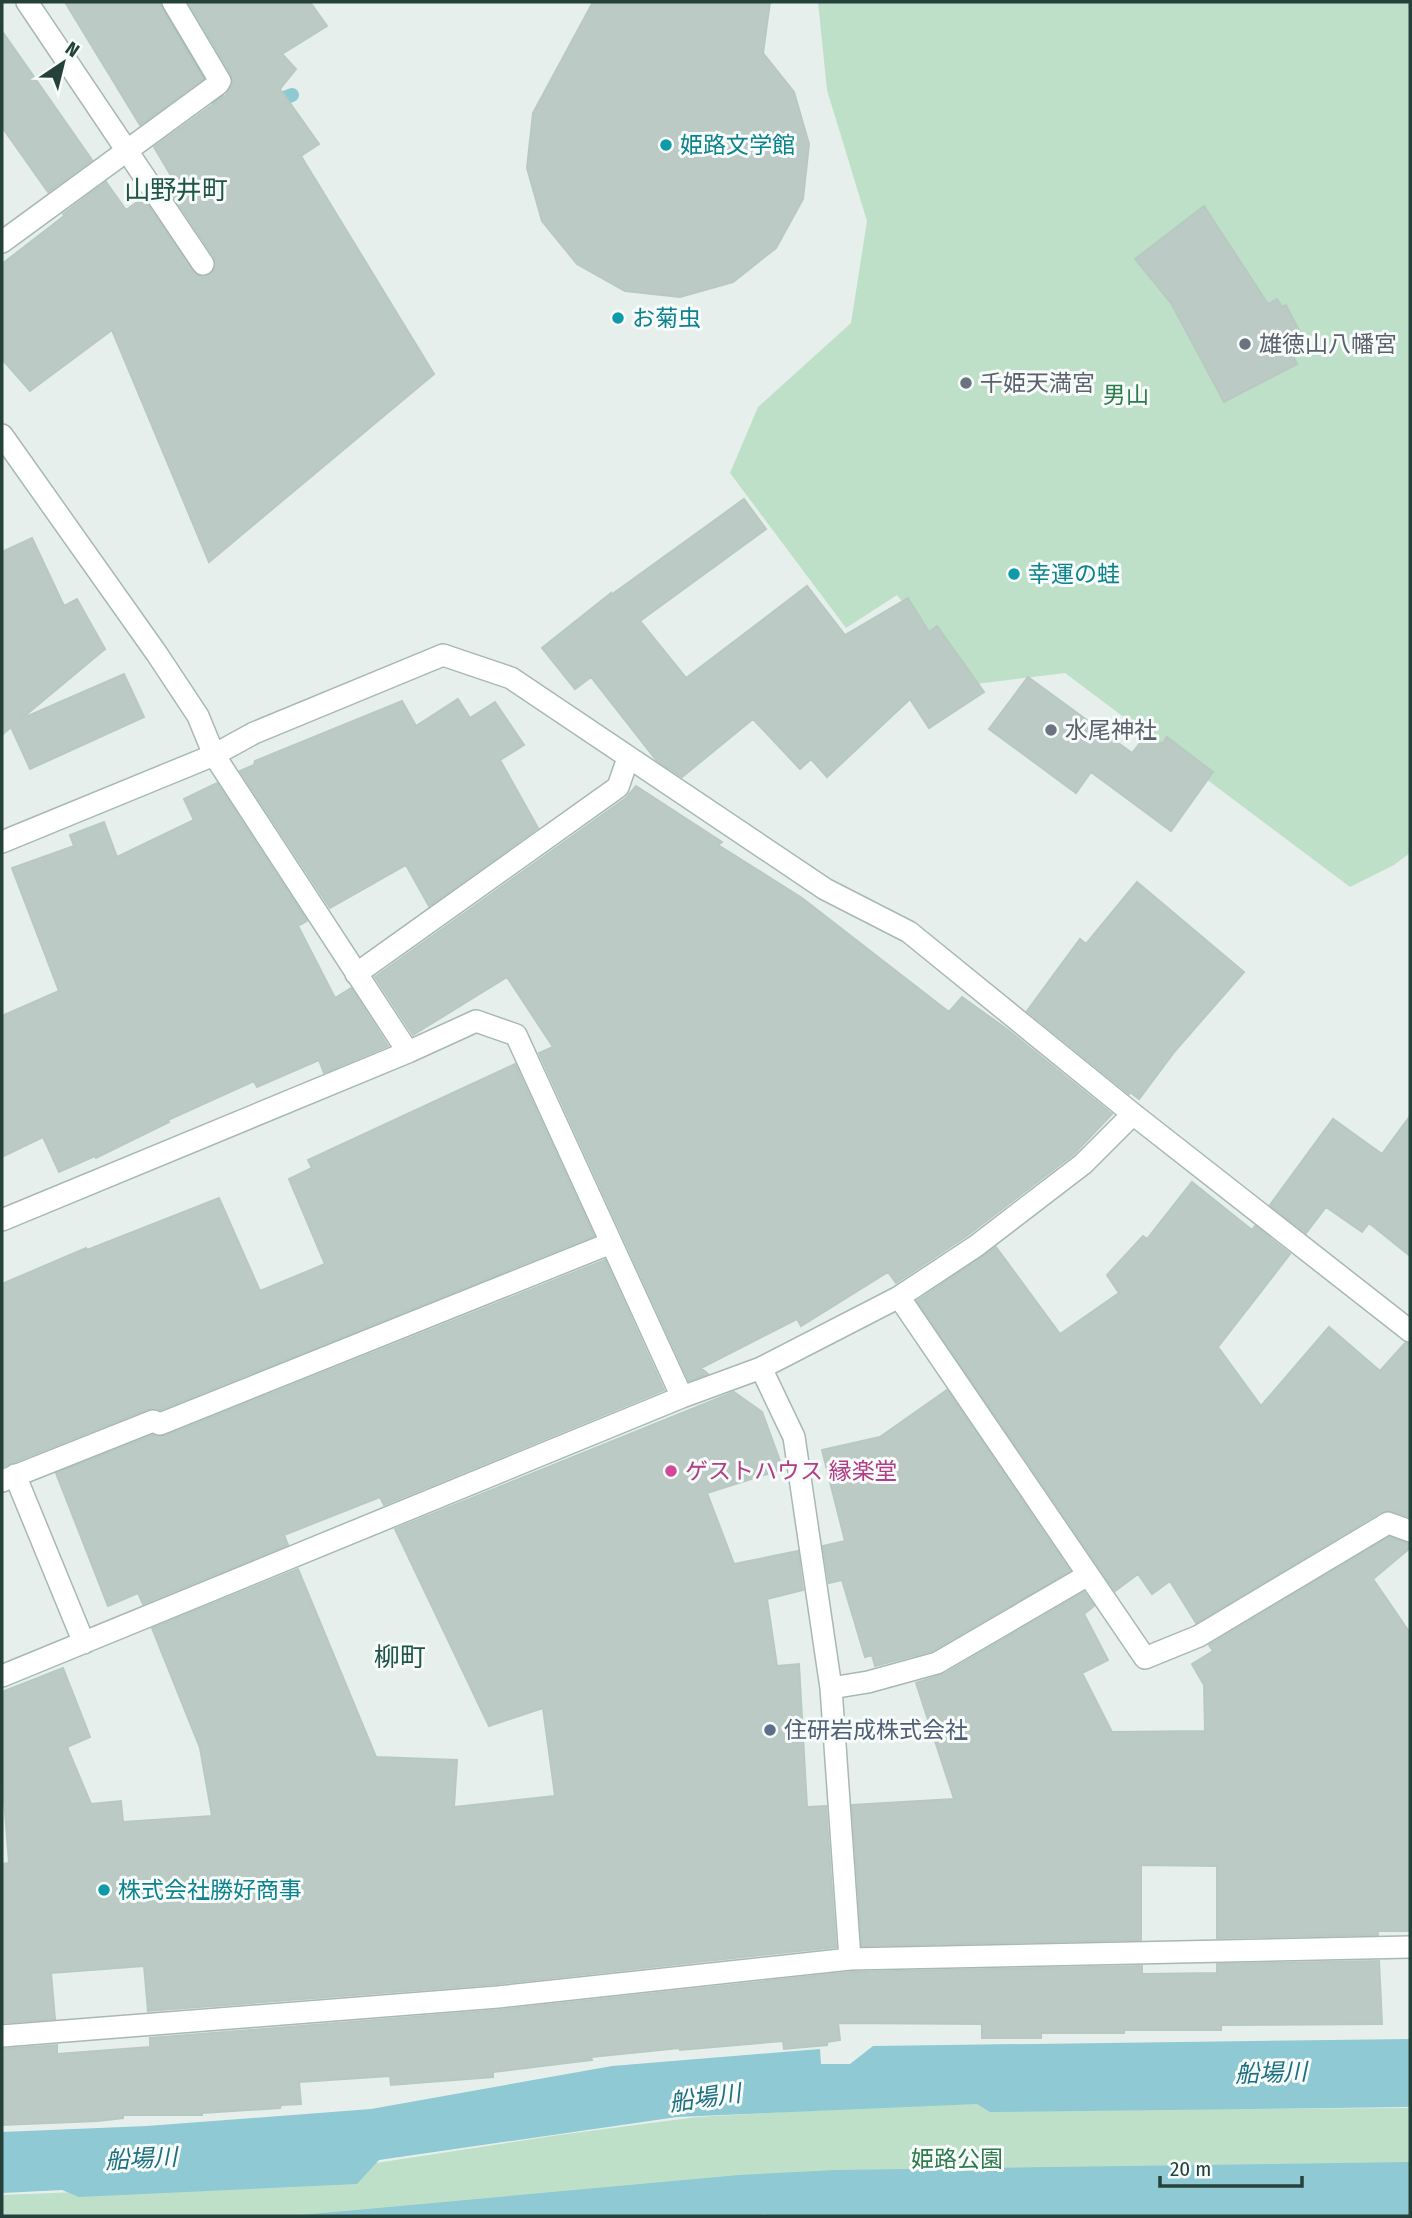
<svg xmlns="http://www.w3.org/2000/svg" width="1412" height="2218" viewBox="0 0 1412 2218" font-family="'Fira Sans Condensed','Noto Sans JP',sans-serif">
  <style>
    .green { fill: #bfe0c8 }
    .water { fill: #8ec9d4 }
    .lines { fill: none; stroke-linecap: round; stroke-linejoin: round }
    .stream { stroke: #8ec9d4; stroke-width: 14 }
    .building { fill: #bbcac4; stroke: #b8c9c2; stroke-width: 2 }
    .minor-casing { stroke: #a8b8b2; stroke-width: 24 }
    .minor { stroke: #fff; stroke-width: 21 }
    .culture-dot { fill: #0f9aa8; stroke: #f7fbf9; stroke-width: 2.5 }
    .worship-dot { fill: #6b7280; stroke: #f7fbf9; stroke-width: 2.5 }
    .hotel-dot { fill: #d1479c; stroke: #f7fbf9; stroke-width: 2.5 }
    .service-dot { fill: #5c6f8a; stroke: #f7fbf9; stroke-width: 2.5 }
    .labels { text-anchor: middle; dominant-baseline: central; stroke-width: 6; stroke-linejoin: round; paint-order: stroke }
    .culture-label { font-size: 23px; fill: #0d838f; stroke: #f7fbf9; text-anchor: start }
    .worship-label { font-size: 23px; fill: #5b616d; stroke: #f7fbf9; text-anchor: start }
    .park-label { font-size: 23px; fill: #2d7a4b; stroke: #f7fbf9 }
    .hotel-label { font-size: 23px; fill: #b23c85; stroke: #f7fbf9; text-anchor: start }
    .service-label { font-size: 23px; fill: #4e5e75; stroke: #f7fbf9; text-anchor: start }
    .water-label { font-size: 24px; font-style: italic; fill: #1c6f80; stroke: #f7fbf9 }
    .quarter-label { font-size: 26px; fill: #1f5548; stroke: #f7fbf9 }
  </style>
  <rect width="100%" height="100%" fill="#e6efeb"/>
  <!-- green -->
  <path class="green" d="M 818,2 L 1410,2 L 1410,853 L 1394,865 L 1350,887 L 1065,673 L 968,685 L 897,595 L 846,628 L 730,473 L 758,407 L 851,323 L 867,221 L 827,90 Z
    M 978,2101 L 988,2110 L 1410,2108 L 1410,2216 L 2,2216 L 2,2195 L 357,2181 L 376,2163 L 559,2135 L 697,2117 Z"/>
  <!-- water -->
  <path class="water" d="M 1410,2039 L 1410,2107 L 990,2112 L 977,2104 L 677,2117 L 379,2160 L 357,2184 L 79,2197 L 62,2190 L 2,2193 L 2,2132 L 147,2126 L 371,2109 L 612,2066 L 820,2049 L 821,2064 L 850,2064 L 873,2046 Z
    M 1410,2162 L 1410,2216 L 768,2216 L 764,2214 L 759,2216 L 290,2216 L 739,2175 L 836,2170 Z"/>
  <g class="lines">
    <!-- stream -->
    <path class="stream" d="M 161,2 L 227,115
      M 269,104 L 292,95"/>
  </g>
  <!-- building -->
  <path class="building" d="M 65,2 L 160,2 L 162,9 L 203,79 L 140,125 Z
    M 188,2 L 310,2 L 327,26 L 282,54 L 296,69 L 280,89 L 319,144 L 301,156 L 434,374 L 209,562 L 112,330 L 30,391 L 2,359 L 2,264 L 64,216 L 63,214 L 106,182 L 126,210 L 143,198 L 197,275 L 205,277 L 214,270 L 216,264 L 214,257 L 165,184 L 173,179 L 154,147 L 226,95 L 233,82 L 231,74 Z
    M 593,2 L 770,2 L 763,53 L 794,92 L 809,144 L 803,199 L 776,248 L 733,282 L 680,297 L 625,291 L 577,264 L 542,221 L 527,168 L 533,113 Z
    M 2,31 L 92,160 L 48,192 L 2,127 Z
    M 1204,206 L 1268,304 L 1277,299 L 1282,307 L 1286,305 L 1304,340 L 1289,347 L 1297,364 L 1224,402 L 1171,303 L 1135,259 Z
    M 744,499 L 766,529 L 640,621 L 686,678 L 807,586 L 845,635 L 908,598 L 929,632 L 937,626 L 984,692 L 929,728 L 910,699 L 827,777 L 811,759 L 800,769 L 753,719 L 682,777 L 657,761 L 591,677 L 575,689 L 542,648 L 611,593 L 611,595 Z
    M 32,538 L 64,606 L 77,599 L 105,649 L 21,719 L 124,674 L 144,717 L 30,769 L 11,727 L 2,735 L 2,552 Z
    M 1028,677 L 1132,753 L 1148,733 L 1162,744 L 1167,737 L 1213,772 L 1171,831 L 1091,772 L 1076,793 L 989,729 Z
    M 458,699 L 470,718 L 495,702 L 524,745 L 500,760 L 538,828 L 429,906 L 406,865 L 330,908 L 240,771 L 254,765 L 255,761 L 402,701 L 416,726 Z
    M 217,783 L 307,921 L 298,926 L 335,998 L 351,988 L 388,1046 L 324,1073 L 319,1060 L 257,1087 L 254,1081 L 168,1120 L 169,1122 L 96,1158 L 95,1156 L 59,1172 L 43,1137 L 2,1157 L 2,1016 L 59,991 L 12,868 L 74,846 L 70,835 L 104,822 L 117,857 L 194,820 L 184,799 Z
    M 636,786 L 722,842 L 718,845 L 802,898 L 949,1012 L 962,997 L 1008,1030 L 1112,1114 L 1074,1154 L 968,1235 L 896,1283 L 888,1272 L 801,1326 L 797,1319 L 701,1368 L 708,1374 L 689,1381 L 539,1053 L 553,1047 L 507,977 L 413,1035 L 375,977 L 626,798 Z
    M 1137,882 L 1244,972 L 1175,1051 L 1139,1099 L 1130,1092 L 1129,1094 L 1027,1011 L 1080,939 L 1086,944 Z
    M 515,1064 L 594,1236 L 160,1410 L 148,1409 L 2,1467 L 2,1284 L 86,1248 L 87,1250 L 219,1198 L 260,1291 L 325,1264 L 289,1179 L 312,1168 L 308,1160 Z
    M 1410,1116 L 1410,1256 L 1369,1223 L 1362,1232 L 1326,1207 L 1306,1233 L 1270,1205 L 1333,1119 L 1382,1154 Z
    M 1192,1182 L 1252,1230 L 1255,1226 L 1290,1254 L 1218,1347 L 1261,1406 L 1329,1327 L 1380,1371 L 1405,1343 L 1410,1344 L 1410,1517 L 1392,1511 L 1381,1512 L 1196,1623 L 1170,1581 L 1152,1594 L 1138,1574 L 1115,1591 L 917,1301 L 996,1247 L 1060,1334 L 1119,1293 L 1107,1275 L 1143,1236 L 1147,1239 Z
    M 605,1260 L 664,1390 L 384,1505 L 380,1497 L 284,1535 L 288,1545 L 143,1604 L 138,1593 L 108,1606 L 56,1473 L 153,1435 L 165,1436 Z
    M 947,1390 L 1070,1571 L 932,1651 L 875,1666 L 872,1655 L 865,1657 L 842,1580 L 829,1583 L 823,1546 L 845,1541 L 822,1450 L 880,1437 Z
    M 734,1392 L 762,1412 L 783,1469 L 707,1493 L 734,1564 L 798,1551 L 803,1590 L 767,1599 L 777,1666 L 799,1664 L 807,1807 L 826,1806 L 836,1947 L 497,1984 L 148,2011 L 144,1966 L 51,1973 L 55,2019 L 2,2023 L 2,1864 L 9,1863 L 2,1774 L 2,1692 L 63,1668 L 90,1737 L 67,1747 L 91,1804 L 121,1801 L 123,1822 L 212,1816 L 200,1748 L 152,1628 L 298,1569 L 376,1757 L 457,1760 L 454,1807 L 555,1796 L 543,1708 L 489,1726 L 395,1529 Z
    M 1389,1537 L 1410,1544 L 1410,1548 L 1373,1579 L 1410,1633 L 1410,1931 L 1378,1931 L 1378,1935 L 1217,1938 L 1217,1866 L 1141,1865 L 1141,1940 L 862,1946 L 852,1805 L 954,1799 L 916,1683 L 944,1674 L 1084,1592 L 1094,1606 L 1084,1614 L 1108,1660 L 1082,1673 L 1112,1732 L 1205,1731 L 1204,1685 L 1192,1664 L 1213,1651 L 1209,1645 Z
    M 1379,1961 L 1382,2024 L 1221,2025 L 1221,2030 L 1124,2030 L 1124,2033 L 1041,2033 L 1041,2038 L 982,2038 L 982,2024 L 838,2023 L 840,2040 L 827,2042 L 827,2045 L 784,2049 L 783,2041 L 680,2050 L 680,2048 L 591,2057 L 592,2060 L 493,2072 L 493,2077 L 391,2085 L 390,2076 L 299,2082 L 301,2104 L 281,2105 L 280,2108 L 202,2113 L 202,2115 L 123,2115 L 123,2118 L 98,2121 L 2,2125 L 2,2049 L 57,2045 L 57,2054 L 150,2047 L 150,2038 L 499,2010 L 851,1972 L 1142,1966 L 1142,1974 L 1217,1973 L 1217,1964 Z"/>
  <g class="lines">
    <defs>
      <path id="minor" d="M 27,2 L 203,264
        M 2,242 L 218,84 L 220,81 L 173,2
        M 2,435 L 157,654 L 198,716 L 214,755 L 408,1052
        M 2,842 L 214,755 L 254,733 L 443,655 L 511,678 L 825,889 L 909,932 L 1133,1114 L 1410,1331
        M 356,974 L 618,787 L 628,758
        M 2,1220 L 408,1052 L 476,1021 L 516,1035 L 682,1397
        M 899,1297 L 1145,1658 L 1199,1636 L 1388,1523 L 1410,1531
        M 761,1368 L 794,1437 L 831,1688 L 850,1959
        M 15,1475 L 84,1643
        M 2,1481 L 153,1421 L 160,1424 L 611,1243
        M 2,1676 L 682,1397 L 761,1368 L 899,1297 L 976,1246 L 1083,1164 L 1133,1114
        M 831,1688 L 868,1682 L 937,1663 L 1088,1575
        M 2,2036 L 498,1997 L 850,1959 L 1410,1947"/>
    </defs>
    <!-- minor casing -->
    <use href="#minor" class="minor-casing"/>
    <!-- minor -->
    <use href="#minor" class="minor"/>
  </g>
  <!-- markers -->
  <g class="culture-dot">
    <circle cx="666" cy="145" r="7"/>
    <circle cx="618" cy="318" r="7"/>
    <circle cx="1014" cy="574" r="7"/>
    <circle cx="104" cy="1890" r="7"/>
  </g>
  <g class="worship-dot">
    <circle cx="1245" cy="344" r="7"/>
    <circle cx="966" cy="383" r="7"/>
    <circle cx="1051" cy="730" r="7"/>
  </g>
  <circle class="hotel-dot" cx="671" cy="1471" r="7"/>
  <circle class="service-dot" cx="770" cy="1730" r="7"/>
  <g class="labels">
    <!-- culture labels -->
    <g class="culture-label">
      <text x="680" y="145">姫路文学館</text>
      <text x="632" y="318">お菊虫</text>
      <text x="1028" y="574">幸運の蛙</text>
      <text x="118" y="1890">株式会社勝好商事</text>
    </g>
    <!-- worship labels -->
    <g class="worship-label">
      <text x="1259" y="344">雄徳山八幡宮</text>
      <text x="980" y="383">千姫天満宮</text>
      <text x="1065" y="730">水尾神社</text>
    </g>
    <!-- park labels -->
    <g class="park-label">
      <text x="1126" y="395">男山</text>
      <text x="957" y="2159">姫路公園</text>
    </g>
    <!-- hotel labels -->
    <g class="hotel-label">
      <text x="685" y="1471">ゲストハウス 縁楽堂</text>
    </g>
    <!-- service labels -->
    <g class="service-label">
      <text x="784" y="1730">住研岩成株式会社</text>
    </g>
    <!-- water labels -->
    <g class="water-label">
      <text transform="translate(1271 2073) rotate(-2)">船場川</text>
      <text transform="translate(705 2098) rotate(-8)">船場川</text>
      <text transform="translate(141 2159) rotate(-3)">船場川</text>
    </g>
    <!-- quarter labels -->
    <g class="quarter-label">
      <text x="176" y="190">山野井町</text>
      <text x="400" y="1657">柳町</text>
    </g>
  </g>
  <!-- border -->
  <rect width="1412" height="2218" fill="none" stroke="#24423a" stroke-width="7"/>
  <!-- north arrow -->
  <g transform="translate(63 63) rotate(35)" stroke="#f7fbf9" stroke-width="5" paint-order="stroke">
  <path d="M0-5L12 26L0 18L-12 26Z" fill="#24423a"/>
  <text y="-10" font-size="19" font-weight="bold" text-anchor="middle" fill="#24423a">N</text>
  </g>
  <!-- scale -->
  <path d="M1160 2176v10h142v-10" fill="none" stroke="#24423a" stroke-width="3.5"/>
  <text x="1170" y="2176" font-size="21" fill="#24423a" stroke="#f7fbf9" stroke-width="5" paint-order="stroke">20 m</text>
</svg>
